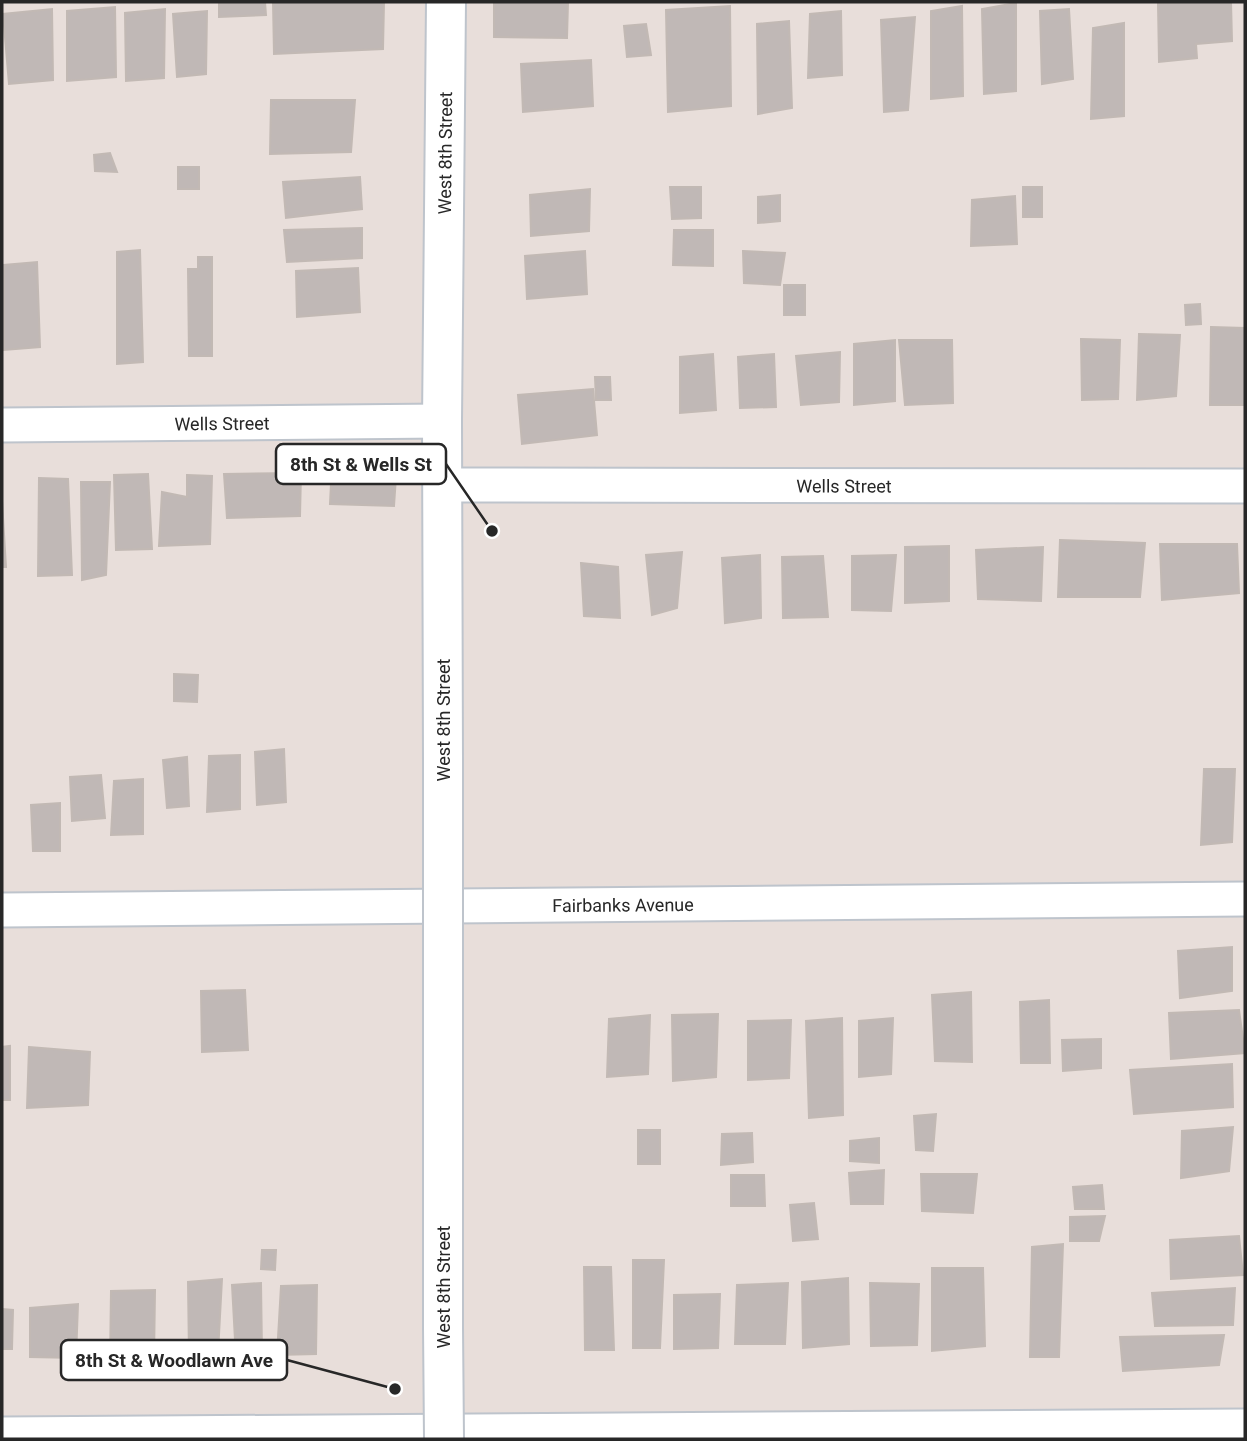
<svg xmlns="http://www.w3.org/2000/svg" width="1247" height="1441" viewBox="0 0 1247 1441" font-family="Roboto,sans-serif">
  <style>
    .building { fill: #c0b8b6; stroke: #c2b9b4; stroke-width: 2 }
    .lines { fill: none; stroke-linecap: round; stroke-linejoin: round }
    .minor-casing { stroke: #bec4cc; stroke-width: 37 }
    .tertiary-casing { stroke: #bec4cc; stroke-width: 42 }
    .minor { stroke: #fff; stroke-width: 33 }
    .tertiary { stroke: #fff; stroke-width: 38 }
    .tertiary-bridge-casing { stroke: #bec4cc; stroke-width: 42; stroke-linecap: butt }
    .tertiary-bridge { stroke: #fff; stroke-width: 38 }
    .labels { text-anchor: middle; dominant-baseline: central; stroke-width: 7; stroke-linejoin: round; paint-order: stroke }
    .street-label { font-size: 18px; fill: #272727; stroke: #fff }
    .leader { fill: none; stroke: #272727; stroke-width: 2.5 }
    .callout-dot { fill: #272727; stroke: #fff; stroke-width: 2.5 }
    .callout { fill: #fff; stroke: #272727; stroke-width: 2.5 }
    .callout-label { font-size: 19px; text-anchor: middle; font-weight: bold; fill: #272727 }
  </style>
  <rect width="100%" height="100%" fill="#e8deda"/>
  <!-- building -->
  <path class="building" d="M 219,2 L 265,2 L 266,15 L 219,17 Z
    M 273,2 L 384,2 L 383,49 L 274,54 Z
    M 494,2 L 568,2 L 567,38 L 494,37 Z
    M 1184,2 L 1231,2 L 1232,41 L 1196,44 L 1197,58 L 1159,62 L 1158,3 Z
    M 1016,3 L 1016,91 L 984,94 L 982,9 Z
    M 730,6 L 731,106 L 668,112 L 666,10 Z
    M 962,6 L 963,96 L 931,99 L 931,11 Z
    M 115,7 L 116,77 L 67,81 L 67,11 Z
    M 52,9 L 53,80 L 9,84 L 3,14 Z
    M 165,9 L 164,78 L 126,81 L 125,13 Z
    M 1069,9 L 1073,79 L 1042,84 L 1040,11 Z
    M 207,11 L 206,74 L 177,77 L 173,14 Z
    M 841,11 L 842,75 L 808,78 L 810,14 Z
    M 915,17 L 908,110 L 884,112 L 881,20 Z
    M 789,21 L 792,108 L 758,114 L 757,24 Z
    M 1124,23 L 1124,116 L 1091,119 L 1093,28 Z
    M 646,24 L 651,55 L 627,57 L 624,26 Z
    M 591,60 L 593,106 L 523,112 L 521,64 Z
    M 271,100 L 355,100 L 351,152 L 270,154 Z
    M 110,153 L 117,172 L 95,171 L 94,155 Z
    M 178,167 L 199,167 L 199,189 L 178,189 Z
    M 360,177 L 362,209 L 286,218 L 283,182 Z
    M 670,187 L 701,187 L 701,218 L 672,219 Z
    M 1023,187 L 1042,187 L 1042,217 L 1023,217 Z
    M 590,189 L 589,231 L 531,236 L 530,195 Z
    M 780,195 L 780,221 L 758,223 L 758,197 Z
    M 1015,196 L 1017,244 L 971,246 L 972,200 Z
    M 362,228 L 362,258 L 287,262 L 284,230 Z
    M 674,230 L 713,230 L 713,266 L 673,265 Z
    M 140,250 L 143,362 L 117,364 L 117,252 Z
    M 585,251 L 587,294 L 527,299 L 525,256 Z
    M 743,251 L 785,253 L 780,285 L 744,283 Z
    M 198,257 L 212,257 L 212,356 L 189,356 L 188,269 L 198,269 Z
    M 37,262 L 40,347 L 4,350 L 4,265 Z
    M 358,268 L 360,312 L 297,317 L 296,271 Z
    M 784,285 L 805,285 L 805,315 L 784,315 Z
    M 1200,304 L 1201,324 L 1186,325 L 1185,305 Z
    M 1211,327 L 1245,328 L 1245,405 L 1210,405 Z
    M 1139,334 L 1180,335 L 1176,396 L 1137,400 Z
    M 1081,339 L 1120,340 L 1118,399 L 1082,400 Z
    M 895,340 L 895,401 L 854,405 L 854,344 Z
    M 899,340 L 952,340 L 953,403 L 905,405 Z
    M 840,352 L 839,402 L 801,405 L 796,356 Z
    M 713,354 L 716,410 L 680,413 L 680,357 Z
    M 774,354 L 776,407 L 740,408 L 738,357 Z
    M 595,377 L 610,377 L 611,400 L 596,400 Z
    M 593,389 L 597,435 L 522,444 L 518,395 Z
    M 397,462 L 394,506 L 330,504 L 332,463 Z
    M 301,473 L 300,516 L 227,518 L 224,474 Z
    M 148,474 L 152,549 L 116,550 L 114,475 Z
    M 187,475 L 212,476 L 210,544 L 159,546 L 162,492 L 187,497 Z
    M 39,478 L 68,479 L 72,575 L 38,576 Z
    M 81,482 L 110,482 L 106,575 L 82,580 Z
    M 2,501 L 6,567 L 2,567 Z
    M 1060,540 L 1145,543 L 1140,597 L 1058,597 Z
    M 1160,544 L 1237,544 L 1239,593 L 1162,600 Z
    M 949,546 L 949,601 L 905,603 L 905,547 Z
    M 1043,547 L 1041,601 L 978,599 L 976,550 Z
    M 682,552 L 677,608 L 652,615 L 646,555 Z
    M 760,555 L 761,618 L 725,623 L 722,558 Z
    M 896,555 L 891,611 L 852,610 L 852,556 Z
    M 823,556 L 828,617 L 783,618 L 782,557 Z
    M 581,563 L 618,567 L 620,618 L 584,616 Z
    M 174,674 L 198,675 L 197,702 L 174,701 Z
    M 284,749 L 286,802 L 257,805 L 255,752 Z
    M 240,755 L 240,809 L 207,812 L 209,756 Z
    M 187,757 L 189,806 L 167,808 L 163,760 Z
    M 1204,769 L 1235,769 L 1232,842 L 1201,845 Z
    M 101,775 L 105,818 L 72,821 L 70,777 Z
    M 143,779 L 143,834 L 111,835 L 114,781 Z
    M 60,803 L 60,851 L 33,851 L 31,805 Z
    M 1232,947 L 1232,991 L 1180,998 L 1178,951 Z
    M 245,990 L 248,1050 L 202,1052 L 201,991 Z
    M 971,992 L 972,1062 L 935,1061 L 932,995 Z
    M 1049,1000 L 1050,1063 L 1021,1063 L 1020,1002 Z
    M 1239,1010 L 1245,1053 L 1171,1059 L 1169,1013 Z
    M 718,1014 L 716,1077 L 673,1081 L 672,1015 Z
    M 650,1015 L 648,1074 L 607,1077 L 609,1019 Z
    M 842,1018 L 843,1115 L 809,1118 L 806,1021 Z
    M 893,1018 L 891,1074 L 859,1077 L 859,1021 Z
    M 791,1020 L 789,1078 L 748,1080 L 748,1021 Z
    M 1101,1039 L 1101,1068 L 1063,1071 L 1062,1040 Z
    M 10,1046 L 10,1100 L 2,1100 L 2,1047 Z
    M 29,1047 L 90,1052 L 88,1105 L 27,1108 Z
    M 1232,1064 L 1233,1107 L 1134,1114 L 1130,1070 Z
    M 936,1114 L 933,1151 L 916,1150 L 914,1116 Z
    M 1233,1127 L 1229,1171 L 1181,1178 L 1182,1131 Z
    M 638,1130 L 660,1130 L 660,1164 L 638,1164 Z
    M 752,1133 L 753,1162 L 721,1165 L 722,1134 Z
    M 879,1138 L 879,1163 L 850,1161 L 850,1141 Z
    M 884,1170 L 883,1204 L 851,1204 L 849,1173 Z
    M 921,1174 L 977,1174 L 973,1213 L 922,1211 Z
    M 731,1175 L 764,1175 L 765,1206 L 731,1206 Z
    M 1102,1185 L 1104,1209 L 1075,1209 L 1073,1187 Z
    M 814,1203 L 818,1239 L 793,1241 L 790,1205 Z
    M 1105,1216 L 1099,1241 L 1070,1241 L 1070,1217 Z
    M 1239,1236 L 1243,1275 L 1171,1279 L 1170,1240 Z
    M 1063,1244 L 1059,1357 L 1030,1357 L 1032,1247 Z
    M 262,1250 L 276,1250 L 275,1270 L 261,1269 Z
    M 633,1260 L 664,1260 L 660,1348 L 633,1348 Z
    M 584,1267 L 611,1267 L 614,1350 L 585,1350 Z
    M 932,1268 L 983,1268 L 985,1346 L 932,1351 Z
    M 848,1278 L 849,1344 L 803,1348 L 802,1282 Z
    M 222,1279 L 218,1353 L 189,1355 L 188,1282 Z
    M 261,1283 L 262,1353 L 236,1358 L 232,1285 Z
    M 788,1283 L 785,1344 L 735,1344 L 737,1285 Z
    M 870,1283 L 919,1284 L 917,1345 L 871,1346 Z
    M 317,1285 L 316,1354 L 277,1355 L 281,1286 Z
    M 1235,1288 L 1233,1325 L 1155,1326 L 1152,1293 Z
    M 155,1290 L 154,1360 L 110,1364 L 111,1291 Z
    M 720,1294 L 718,1348 L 674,1349 L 674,1295 Z
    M 78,1304 L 76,1358 L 30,1357 L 30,1308 Z
    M 2,1309 L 13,1310 L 12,1349 L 2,1349 Z
    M 1224,1335 L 1219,1365 L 1123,1371 L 1120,1337 Z"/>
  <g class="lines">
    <defs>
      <g id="minor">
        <path id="s1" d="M 2,425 L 442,421"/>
        <path id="s2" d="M 442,485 L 1245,486"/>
        <path id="s3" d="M 2,910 L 1245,899"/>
        <path d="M 2,1434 L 1245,1426"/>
      </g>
      <g id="tertiary">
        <path id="s4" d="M 443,759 L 442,421 L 446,2"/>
        <path d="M 443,1054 L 443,1327"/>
      </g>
    </defs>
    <!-- minor casing -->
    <use href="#minor" class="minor-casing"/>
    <!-- tertiary casing -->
    <use href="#tertiary" class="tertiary-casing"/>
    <!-- minor -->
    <use href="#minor" class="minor"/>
    <!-- tertiary -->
    <use href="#tertiary" class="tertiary"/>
    <defs>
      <path id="tertiary-bridge" d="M 443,759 L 443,1054
        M 443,1327 L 444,1439"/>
    </defs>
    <!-- tertiary-bridge casing -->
    <use href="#tertiary-bridge" class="tertiary-bridge-casing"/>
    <!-- tertiary-bridge -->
    <use href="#tertiary-bridge" class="tertiary-bridge"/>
  </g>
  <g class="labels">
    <!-- street labels -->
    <g class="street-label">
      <text stroke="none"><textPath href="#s4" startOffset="606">West 8th Street</textPath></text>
      <text stroke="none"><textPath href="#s1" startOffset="220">Wells Street</textPath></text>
      <text stroke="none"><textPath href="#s2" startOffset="402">Wells Street</textPath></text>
      <text transform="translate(443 720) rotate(-90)">West 8th Street</text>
      <text stroke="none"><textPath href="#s3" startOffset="621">Fairbanks Avenue</textPath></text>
      <text transform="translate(443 1287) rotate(-90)">West 8th Street</text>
    </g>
  </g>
  <!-- callouts -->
  <path class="leader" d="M492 531L446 464M395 1389L287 1360"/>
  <g class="callout-dot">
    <circle cx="492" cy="531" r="7"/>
    <circle cx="395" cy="1389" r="7"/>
  </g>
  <g class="callout">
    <rect x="276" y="444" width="170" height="40" rx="7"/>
    <rect x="61" y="1340" width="226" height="40" rx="7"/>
  </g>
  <g class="callout-label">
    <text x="361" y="471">8th St &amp; Wells St</text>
    <text x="174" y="1367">8th St &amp; Woodlawn Ave</text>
  </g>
  <!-- border -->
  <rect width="1247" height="1441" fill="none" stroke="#272727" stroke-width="7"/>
</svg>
